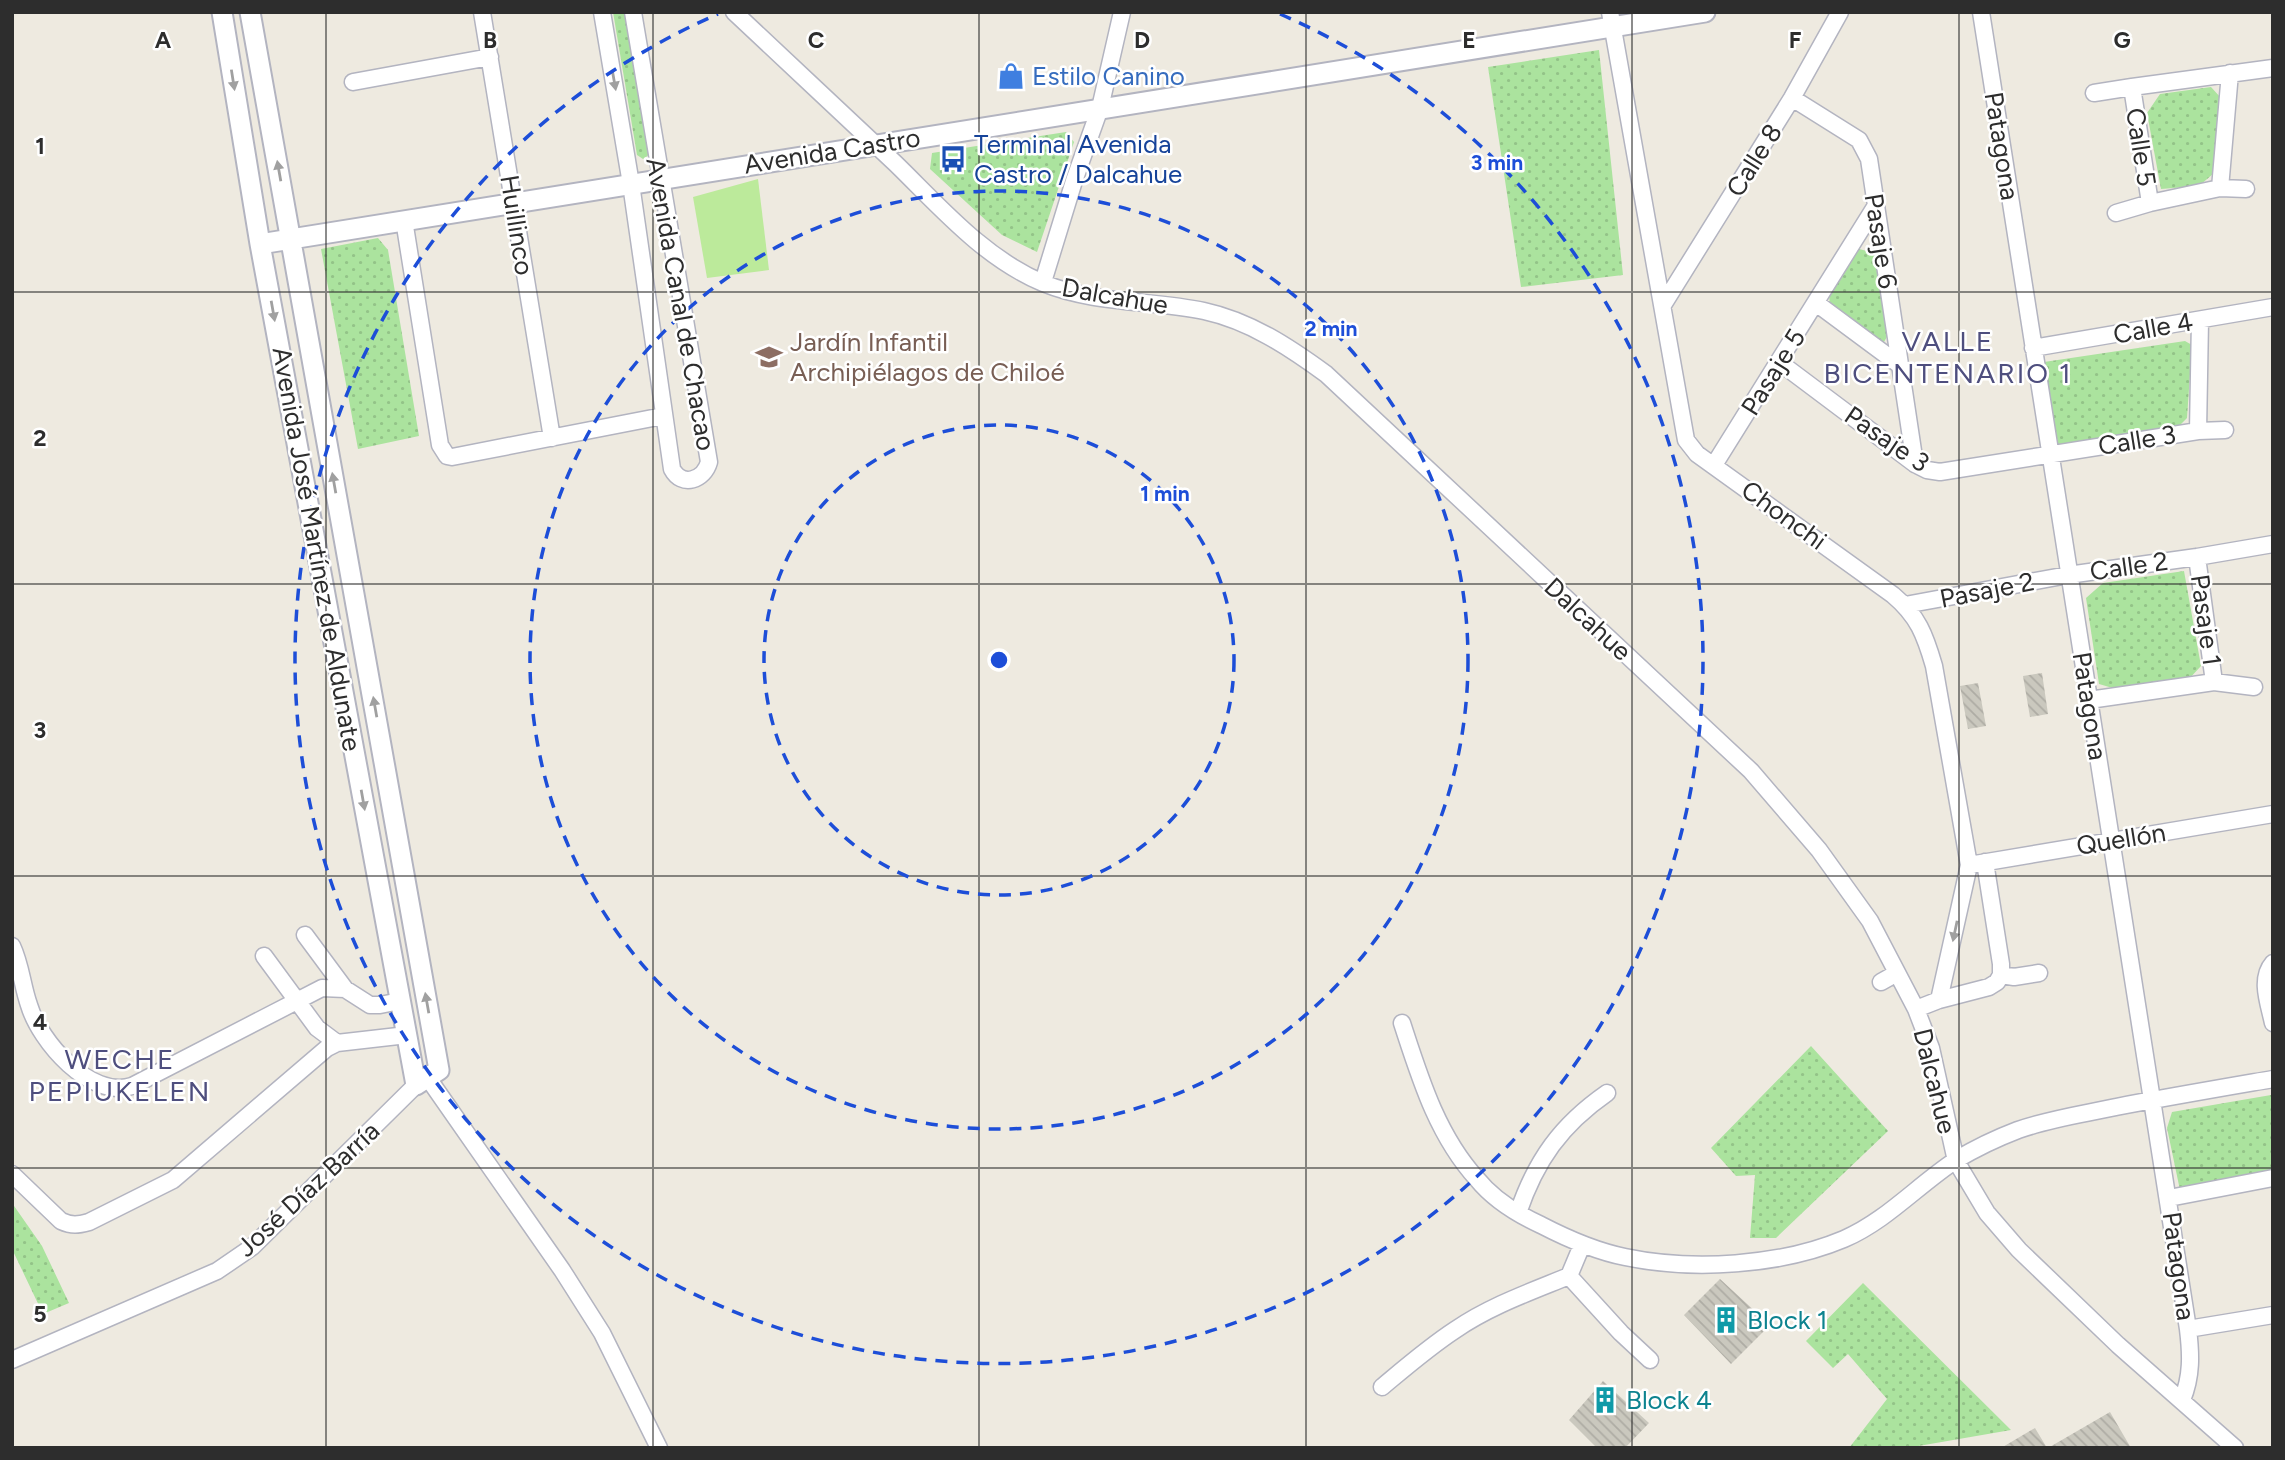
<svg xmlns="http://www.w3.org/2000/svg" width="2285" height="1460" viewBox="0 0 2285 1460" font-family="Figtree,sans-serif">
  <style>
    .grass { fill: url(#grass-dots) }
    .pitch { fill: #bcea9b }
    .building { fill: url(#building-back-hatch) }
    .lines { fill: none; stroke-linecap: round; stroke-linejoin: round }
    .minor-casing { stroke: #b3b4c0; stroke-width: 19 }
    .tertiary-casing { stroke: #b3b4c0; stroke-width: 23 }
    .minor { stroke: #fff; stroke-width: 16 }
    .tertiary { stroke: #fff; stroke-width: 19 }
    .oneway { fill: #a0a0a0 }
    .grid { fill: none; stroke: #2d2d2d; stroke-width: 2; stroke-opacity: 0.55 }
    .ring { fill: none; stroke: #1d4ed8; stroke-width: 3.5; stroke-dasharray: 12 9 }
    .labels { text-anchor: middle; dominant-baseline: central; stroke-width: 5; stroke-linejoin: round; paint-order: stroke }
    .shop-label { font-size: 26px; fill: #366cbe; stroke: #fff; text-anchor: start }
    .transit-label { font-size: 26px; fill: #164399; stroke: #fff; text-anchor: start }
    .street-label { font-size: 26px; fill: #2d2d2d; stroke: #fff }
    .education-label { font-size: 26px; fill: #785e54; stroke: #fff; text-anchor: start }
    .culture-label { font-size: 26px; fill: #0d838f; stroke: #fff; text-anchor: start }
    .neighbourhood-label { font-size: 28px; letter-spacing: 2px; fill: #4e4e7e; stroke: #fff }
    .grid-label { font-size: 23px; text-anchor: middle; font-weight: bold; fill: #2d2d2d; stroke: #fff; stroke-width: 5; stroke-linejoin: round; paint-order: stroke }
    .centre { fill: #1d4ed8; stroke: #fff; stroke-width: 3.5 }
    .ring-label { font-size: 21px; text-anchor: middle; font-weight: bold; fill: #1d4ed8; stroke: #fff; stroke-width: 5; stroke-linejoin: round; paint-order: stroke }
  </style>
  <defs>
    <pattern id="grass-dots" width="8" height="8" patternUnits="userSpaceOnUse" patternTransform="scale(1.75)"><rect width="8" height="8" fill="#abe39e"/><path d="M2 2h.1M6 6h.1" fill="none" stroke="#93c388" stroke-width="1.8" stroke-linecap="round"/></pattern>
    <pattern id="building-back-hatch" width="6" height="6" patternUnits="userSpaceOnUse" patternTransform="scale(1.75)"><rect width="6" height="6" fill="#cac8be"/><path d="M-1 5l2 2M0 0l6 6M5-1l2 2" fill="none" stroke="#aeaca4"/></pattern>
  </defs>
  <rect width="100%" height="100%" fill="#eeeae0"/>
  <!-- grass -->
  <path class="grass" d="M 613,12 L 626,12 L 650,154 L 643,159 L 637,155 Z
    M 1599,50 L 1623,275 L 1521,287 L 1488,67 Z
    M 2211,87 L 2221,98 L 2214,173 L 2199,186 L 2161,189 L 2147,113 L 2160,94 Z
    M 1066,132 L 1074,142 L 1037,252 L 1002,235 L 930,169 L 932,153 Z
    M 378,238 L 388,250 L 419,436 L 358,449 L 321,249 Z
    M 1859,249 L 1875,253 L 1888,335 L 1884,342 L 1880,342 L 1830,307 L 1829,294 Z
    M 2185,341 L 2192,345 L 2187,418 L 2176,429 L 2059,450 L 2044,362 Z
    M 2184,571 L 2201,666 L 2188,680 L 2116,689 L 2099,684 L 2086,598 L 2103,583 Z
    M 1811,1046 L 1888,1131 L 1776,1238 L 1750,1238 L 1755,1175 L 1736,1176 L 1711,1148 Z
    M 2271,1095 L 2273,1107 L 2273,1179 L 2181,1195 L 2167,1128 L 2172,1112 Z
    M 12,1203 L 42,1246 L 69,1303 L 43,1314 L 12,1249 Z
    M 1863,1283 L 2011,1430 L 1907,1448 L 1849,1448 L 1887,1399 L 1848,1354 L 1833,1368 L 1806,1341 Z"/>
  <!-- pitch -->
  <path class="pitch" d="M 758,179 L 769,270 L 707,278 L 693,197 Z"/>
  <!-- building -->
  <path class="building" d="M 2042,673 L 2048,714 L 2030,717 L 2023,676 Z
    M 1978,683 L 1986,726 L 1968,729 L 1960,686 Z
    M 1720,1279 L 1770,1325 L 1731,1364 L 1684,1315 Z
    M 1603,1381 L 1649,1423 L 1625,1448 L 1597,1448 L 1569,1420 Z
    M 2110,1412 L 2131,1448 L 2048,1448 Z
    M 2035,1428 L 2047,1448 L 2001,1448 Z"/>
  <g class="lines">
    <defs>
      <path id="minor" d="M 482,12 L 552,438
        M 602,12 L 631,184 L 672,469 C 682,488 704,480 709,462 L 633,12
        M 734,12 C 788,63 842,113 896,164 C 941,208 984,258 1043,283 C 1094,304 1151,300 1204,311 C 1250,321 1289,347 1326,374 L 1751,771 L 1819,850 L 1870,921 L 1916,1009 L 1931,1048 L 1956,1161 L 1987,1213 L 2019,1250 L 2118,1345 L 2235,1448
        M 1610,12 L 1686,440 L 1697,454 L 1893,595 C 1918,616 1925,635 1934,666 L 1969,865 L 1939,1000
        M 1981,12 L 2188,1329 C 2191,1354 2192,1376 2182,1400
        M 2230,73 L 2220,188 L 2150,203 L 2132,87 L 2273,68
        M 353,82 L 490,57
        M 2094,93 L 2132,87
        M 1792,98 L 1859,140 L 1869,159 L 1915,464
        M 2220,188 L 2246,189
        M 2116,213 L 2150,203
        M 404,220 L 440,445 L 447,456 L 452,457 L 663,416
        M 1043,282 L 1074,181 L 1100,108 L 1122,12
        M 1816,303 L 1901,366
        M 1663,305 L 1792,98 L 1840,12
        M 2033,348 L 2273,307
        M 1779,362 L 1915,464 L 1927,470 L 1940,472 L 2198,431 L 2200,320
        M 2198,431 L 2225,430
        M 1714,465 L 1875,207
        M 1905,605 L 2068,575 L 2197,557 L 2273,544
        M 2214,682 L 2254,687
        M 2089,700 L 2214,682 L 2197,557
        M 1969,865 L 2273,814
        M 305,935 L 345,989
        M 12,946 C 21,965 22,985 29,1005 C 40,1042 90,1099 132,1086 L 322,988 L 345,989 L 370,1005 L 380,1005 L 400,1001
        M 264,956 L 317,1028 L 337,1043
        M 2273,963 C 2259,979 2269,1004 2273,1023
        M 2001,975 L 2014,977 L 2039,973
        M 1881,982 L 1897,973
        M 1916,1009 L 1939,1000 L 1989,987 L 1997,982 L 2001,975 L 2001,964 L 1985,862
        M 1402,1023 C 1420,1078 1437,1135 1477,1179 C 1494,1200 1517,1214 1541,1225 C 1568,1239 1595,1251 1625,1257 C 1692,1271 1780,1266 1844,1239 C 1886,1221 1918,1185 1956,1160 C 1976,1148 1997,1138 2018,1130 C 2049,1119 2084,1114 2116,1107 C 2168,1097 2221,1088 2273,1079
        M 428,1078 L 562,1270 L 602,1333 L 659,1448
        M 12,1174 L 61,1221 C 72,1226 78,1225 89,1222 L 173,1180 L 327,1048 L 337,1043 L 407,1035
        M 2169,1198 L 2273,1178
        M 1518,1213 C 1536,1160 1561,1125 1607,1093
        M 1569,1276 L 1621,1333 L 1650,1360
        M 2188,1329 L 2273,1315
        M 12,1360 L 217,1271 L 252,1247 L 416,1085
        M 1382,1387 C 1406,1367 1429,1347 1455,1330 C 1490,1306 1530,1292 1569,1276 L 1582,1245"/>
      <path id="tertiary" d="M 222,12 L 260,244 L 416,1085 L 439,1070 L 250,12
        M 260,244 L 1705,12"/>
    </defs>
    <!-- minor casing -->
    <use href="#minor" class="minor-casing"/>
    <!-- tertiary casing -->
    <use href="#tertiary" class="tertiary-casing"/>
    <!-- minor -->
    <use href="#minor" class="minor"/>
    <!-- tertiary -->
    <use href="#tertiary" class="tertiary"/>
  </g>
  <!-- one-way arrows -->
  <defs><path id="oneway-solid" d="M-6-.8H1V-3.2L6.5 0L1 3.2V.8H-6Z" transform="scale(1.75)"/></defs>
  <g class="oneway">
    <use href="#oneway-solid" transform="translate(233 80) rotate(81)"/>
    <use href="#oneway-solid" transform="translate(614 80) rotate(80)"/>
    <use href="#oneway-solid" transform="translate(279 171) rotate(-100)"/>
    <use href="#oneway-solid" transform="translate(273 311) rotate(80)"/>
    <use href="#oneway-solid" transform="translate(334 483) rotate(-100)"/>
    <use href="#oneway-solid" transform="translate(375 707) rotate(-100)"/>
    <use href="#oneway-solid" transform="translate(363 800) rotate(80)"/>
    <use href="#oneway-solid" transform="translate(1955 931) rotate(102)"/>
    <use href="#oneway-solid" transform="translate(427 1003) rotate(-100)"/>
  </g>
  <!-- grid -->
  <path class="grid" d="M 326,12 L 326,1448M 653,12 L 653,1448M 979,12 L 979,1448M 1306,12 L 1306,1448M 1632,12 L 1632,1448M 1959,12 L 1959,1448M 12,292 L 2273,292M 12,584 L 2273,584M 12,876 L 2273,876M 12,1168 L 2273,1168"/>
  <!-- distance rings -->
  <g class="ring">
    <circle cx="999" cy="660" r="235"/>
    <circle cx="999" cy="660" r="469"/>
    <path d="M1280 14A704 704 0 1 1 718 14"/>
  </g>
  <!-- icons -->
  <defs>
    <symbol id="shop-bare" viewBox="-9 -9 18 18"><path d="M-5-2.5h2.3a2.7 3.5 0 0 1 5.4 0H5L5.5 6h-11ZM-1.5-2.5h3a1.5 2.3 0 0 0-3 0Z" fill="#3f7fe0" stroke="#fff" stroke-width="2.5" paint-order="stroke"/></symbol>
    <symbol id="bus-bare" viewBox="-9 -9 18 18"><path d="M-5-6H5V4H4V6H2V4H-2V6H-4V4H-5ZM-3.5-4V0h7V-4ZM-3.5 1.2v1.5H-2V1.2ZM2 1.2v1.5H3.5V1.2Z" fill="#1a4fb4" stroke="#fff" stroke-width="2.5" paint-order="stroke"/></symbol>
    <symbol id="school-bare" viewBox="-9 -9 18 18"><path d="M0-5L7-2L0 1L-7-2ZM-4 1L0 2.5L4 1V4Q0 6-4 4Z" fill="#8d6e63" stroke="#fff" stroke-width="2.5" paint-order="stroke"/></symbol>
    <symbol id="building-bare" viewBox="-9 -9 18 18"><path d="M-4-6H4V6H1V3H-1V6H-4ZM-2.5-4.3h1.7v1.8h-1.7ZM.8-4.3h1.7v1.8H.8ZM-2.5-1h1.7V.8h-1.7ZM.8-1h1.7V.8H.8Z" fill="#0f9aa8" stroke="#fff" stroke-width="2.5" paint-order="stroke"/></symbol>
  </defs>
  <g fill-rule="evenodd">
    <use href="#shop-bare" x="992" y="57" width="38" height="38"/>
    <use href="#bus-bare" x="934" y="140" width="38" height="38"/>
    <use href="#school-bare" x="750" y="338" width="38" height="38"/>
    <use href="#building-bare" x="1707" y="1301" width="38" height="38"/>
    <use href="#building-bare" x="1586" y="1381" width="38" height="38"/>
  </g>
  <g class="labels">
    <!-- shop labels -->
    <g class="shop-label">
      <text x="1032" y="76">Estilo Canino</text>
    </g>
    <!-- transit labels -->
    <g class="transit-label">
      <text x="974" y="144">Terminal Avenida<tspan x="974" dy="30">Castro / Dalcahue</tspan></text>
    </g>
    <!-- street labels -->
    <g class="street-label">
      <text transform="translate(2002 146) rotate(81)">Patagona</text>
      <text transform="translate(2141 147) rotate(81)">Calle 5</text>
      <text transform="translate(832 151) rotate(-9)">Avenida Castro</text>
      <text transform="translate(1754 160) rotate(-58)">Calle 8</text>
      <text transform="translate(517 225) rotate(81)">Huillinco</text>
      <text transform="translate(1881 241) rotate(81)">Pasaje 6</text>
      <text transform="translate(1115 296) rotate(10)">Dalcahue</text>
      <text transform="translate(681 304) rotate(80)">Avenida Canal de Chacao</text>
      <text transform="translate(2153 328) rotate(-10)">Calle 4</text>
      <text transform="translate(1773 372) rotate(-58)">Pasaje 5</text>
      <text transform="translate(1887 439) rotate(34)">Pasaje 3</text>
      <text transform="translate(2137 440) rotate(-9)">Calle 3</text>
      <text transform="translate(1784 515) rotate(36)">Chonchi</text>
      <text transform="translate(317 549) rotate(80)">Avenida José Martínez de Aldunate</text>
      <text transform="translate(2129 566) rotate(-8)">Calle 2</text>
      <text transform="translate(1987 590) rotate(-11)">Pasaje 2</text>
      <text transform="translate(1588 619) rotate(43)">Dalcahue</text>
      <text transform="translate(2206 620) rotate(82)">Pasaje 1</text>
      <text transform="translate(2090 706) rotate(81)">Patagona</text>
      <text transform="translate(2121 839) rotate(-9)">Quellón</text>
      <text transform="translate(1935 1081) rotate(76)">Dalcahue</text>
      <text transform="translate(308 1189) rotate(-43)">José Díaz Barría</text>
      <text transform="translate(2179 1266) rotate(82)">Patagona</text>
    </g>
    <!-- education labels -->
    <g class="education-label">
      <text x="790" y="342">Jardín Infantil<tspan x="790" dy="30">Archipiélagos de Chiloé</tspan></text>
    </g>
    <!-- culture labels -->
    <g class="culture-label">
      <text x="1747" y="1320">Block 1</text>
      <text x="1626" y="1400">Block 4</text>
    </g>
    <!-- neighbourhood labels -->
    <g class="neighbourhood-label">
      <text x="1948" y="341">VALLE<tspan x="1948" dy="32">BICENTENARIO 1</tspan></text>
      <text x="120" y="1059">WECHE<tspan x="120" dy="32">PEPIUKELEN</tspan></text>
    </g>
  </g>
  <g class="grid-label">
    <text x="163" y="48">A</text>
    <text x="490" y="48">B</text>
    <text x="816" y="48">C</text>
    <text x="1142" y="48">D</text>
    <text x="1469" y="48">E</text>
    <text x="1795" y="48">F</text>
    <text x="2122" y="48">G</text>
    <text x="40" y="154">1</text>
    <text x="40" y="446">2</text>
    <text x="40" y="738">3</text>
    <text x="40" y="1030">4</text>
    <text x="40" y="1322">5</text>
  </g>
  <circle cx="999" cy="660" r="10" class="centre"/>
  <g class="ring-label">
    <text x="1497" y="170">3 min</text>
    <text x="1331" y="336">2 min</text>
    <text x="1165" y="501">1 min</text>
  </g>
  <!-- border -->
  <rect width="2285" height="1460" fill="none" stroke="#2d2d2d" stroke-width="28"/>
</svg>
